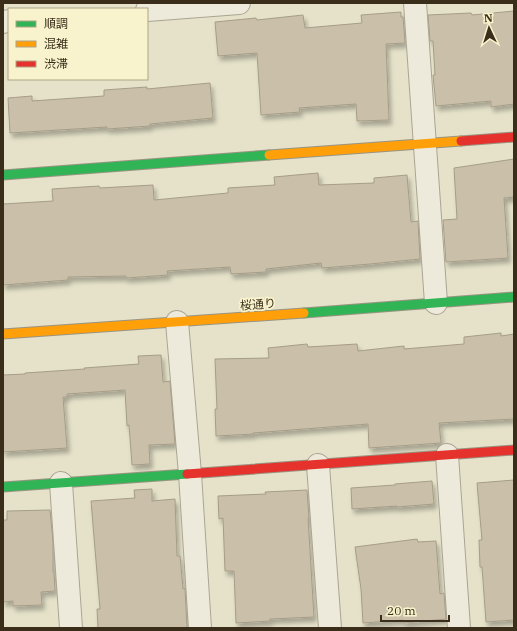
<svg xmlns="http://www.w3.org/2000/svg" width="517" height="631" viewBox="0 0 517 631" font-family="'IBM Plex Serif','Noto Sans JP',serif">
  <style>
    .building { fill: #cac0a9; stroke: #a69d88; filter: url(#shadow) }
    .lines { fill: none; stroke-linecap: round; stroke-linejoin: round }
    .street-casing { stroke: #aaa593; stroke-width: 24 }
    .fast-casing { stroke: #9a9483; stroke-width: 11 }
    .slow-casing { stroke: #9a9483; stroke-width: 11 }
    .jam-casing { stroke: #9a9483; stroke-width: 11 }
    .street { stroke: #edeadb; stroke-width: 22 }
    .fast { stroke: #30b455; stroke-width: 9 }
    .slow { stroke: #ff9f0a; stroke-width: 9 }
    .jam { stroke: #e5322d; stroke-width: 9 }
    .labels { text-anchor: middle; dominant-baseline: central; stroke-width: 3.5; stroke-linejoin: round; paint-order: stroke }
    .street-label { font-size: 12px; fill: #3a2e1a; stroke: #f9f3cd }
  </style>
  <defs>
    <filter id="shadow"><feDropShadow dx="2.5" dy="4.5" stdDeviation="2" flood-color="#0004"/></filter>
  </defs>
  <rect width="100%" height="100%" fill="#e5e2c9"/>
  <!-- building -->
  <path class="building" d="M 514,11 L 514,104 L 491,107 L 491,101 L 436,106 L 433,75 L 435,75 L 433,41 L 430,41 L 428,15 L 471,13 L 472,15 Z
    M 401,12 L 401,17 L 403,17 L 405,43 L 386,44 L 389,120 L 357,121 L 356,104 L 299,108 L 300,112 L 261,115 L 257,53 L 218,56 L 215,22 L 256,18 L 257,20 L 303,15 L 305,28 L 362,23 L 361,15 Z
    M 210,83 L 213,118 L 150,124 L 150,126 L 107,129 L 107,127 L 10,133 L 8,98 L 32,96 L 32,101 L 104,96 L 104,90 L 147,87 L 147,89 Z
    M 514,159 L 514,197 L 504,198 L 508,258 L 446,262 L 443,220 L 457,219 L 454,168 Z
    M 318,173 L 319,185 L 374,183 L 374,178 L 407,175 L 411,222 L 418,221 L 420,259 L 370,264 L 322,268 L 321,263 L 266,269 L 266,272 L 231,274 L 230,267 L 167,271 L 168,275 L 126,278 L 126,276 L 68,277 L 68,280 L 3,285 L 3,204 L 53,201 L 52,189 L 99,186 L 100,188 L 153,185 L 154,200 L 228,193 L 228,188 L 275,185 L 274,177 Z
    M 501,333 L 501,336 L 514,334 L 514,419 L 439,423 L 441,443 L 369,448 L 368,424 L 253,433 L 253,434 L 216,436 L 215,409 L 217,409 L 215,359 L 269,358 L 268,348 L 307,344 L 308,347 L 357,344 L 358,351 L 404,346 L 404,349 L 464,344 L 464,337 Z
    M 161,355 L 163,382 L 170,381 L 175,444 L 149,445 L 150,464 L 132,465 L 129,425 L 127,426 L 125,390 L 67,394 L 67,397 L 63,397 L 67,448 L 3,452 L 3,375 L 25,374 L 25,373 L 85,369 L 84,368 L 139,364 L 138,356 Z
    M 514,480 L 514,620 L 486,622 L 482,567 L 480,567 L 479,540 L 482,540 L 477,483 Z
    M 432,481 L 434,504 L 397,507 L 397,506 L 352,509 L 351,488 L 395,485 L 395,484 Z
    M 152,489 L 152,501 L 175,499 L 177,556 L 180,556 L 183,589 L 185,588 L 187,628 L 98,628 L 97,609 L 100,609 L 91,501 L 135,498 L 134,490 Z
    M 307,490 L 309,518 L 308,518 L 314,617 L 270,619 L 270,621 L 236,623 L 234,571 L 225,571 L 223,518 L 219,519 L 218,496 L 266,494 L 265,492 Z
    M 50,510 L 53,542 L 53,572 L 54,572 L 55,591 L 41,592 L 42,605 L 13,606 L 13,601 L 3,602 L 3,520 L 7,520 L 7,511 Z
    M 417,539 L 418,542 L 436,541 L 440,594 L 444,593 L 446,619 L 404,623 L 403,620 L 363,623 L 361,589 L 355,547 Z"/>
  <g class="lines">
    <defs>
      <path id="street" d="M 415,3 L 436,303
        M 147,10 L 239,3
        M 3,22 L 9,21
        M 177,322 L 190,474 L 200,628
        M 447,455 L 459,628
        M 318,465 L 330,628
        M 61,483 L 71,628"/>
      <path id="fast" d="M 3,175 L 269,155
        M 304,313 L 514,297
        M 3,487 L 187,474"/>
      <path id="slow" d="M 269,155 L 461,141
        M 3,334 L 304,313"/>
      <path id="jam" d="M 461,141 L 514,137
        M 187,474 L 514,450"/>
    </defs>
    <!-- street casing -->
    <use href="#street" class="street-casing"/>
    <!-- fast casing -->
    <use href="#fast" class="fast-casing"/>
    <!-- slow casing -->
    <use href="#slow" class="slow-casing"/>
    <!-- jam casing -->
    <use href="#jam" class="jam-casing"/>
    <!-- street -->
    <use href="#street" class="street"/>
    <!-- fast -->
    <use href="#fast" class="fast"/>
    <!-- slow -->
    <use href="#slow" class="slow"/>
    <!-- jam -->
    <use href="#jam" class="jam"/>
  </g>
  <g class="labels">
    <!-- street labels -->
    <g class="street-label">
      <text transform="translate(258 304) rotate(-4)">桜通り</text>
    </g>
  </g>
  <!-- border -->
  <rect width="517" height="631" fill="none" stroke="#3a2e1a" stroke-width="8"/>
  <!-- legend -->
  <rect x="8" y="8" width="140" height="72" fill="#f9f3cd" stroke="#ada485"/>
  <rect x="16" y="21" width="20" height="6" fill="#30b455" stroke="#ada485"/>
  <text x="44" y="28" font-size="12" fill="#3a2e1a">順調</text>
  <rect x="16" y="41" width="20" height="6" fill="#ff9f0a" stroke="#ada485"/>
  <text x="44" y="48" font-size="12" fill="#3a2e1a">混雑</text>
  <rect x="16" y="61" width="20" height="6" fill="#e5322d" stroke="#ada485"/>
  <text x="44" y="68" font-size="12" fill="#3a2e1a">渋滞</text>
  <!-- north arrow -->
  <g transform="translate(489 28) rotate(356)" stroke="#f9f3cd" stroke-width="3" paint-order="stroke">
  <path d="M0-3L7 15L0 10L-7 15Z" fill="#3a2e1a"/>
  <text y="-6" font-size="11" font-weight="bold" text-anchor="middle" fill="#3a2e1a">N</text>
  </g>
  <!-- scale -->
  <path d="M381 615v6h68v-6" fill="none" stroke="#3a2e1a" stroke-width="2"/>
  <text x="387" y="615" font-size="12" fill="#3a2e1a" stroke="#f9f3cd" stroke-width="3" paint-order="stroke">20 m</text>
</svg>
